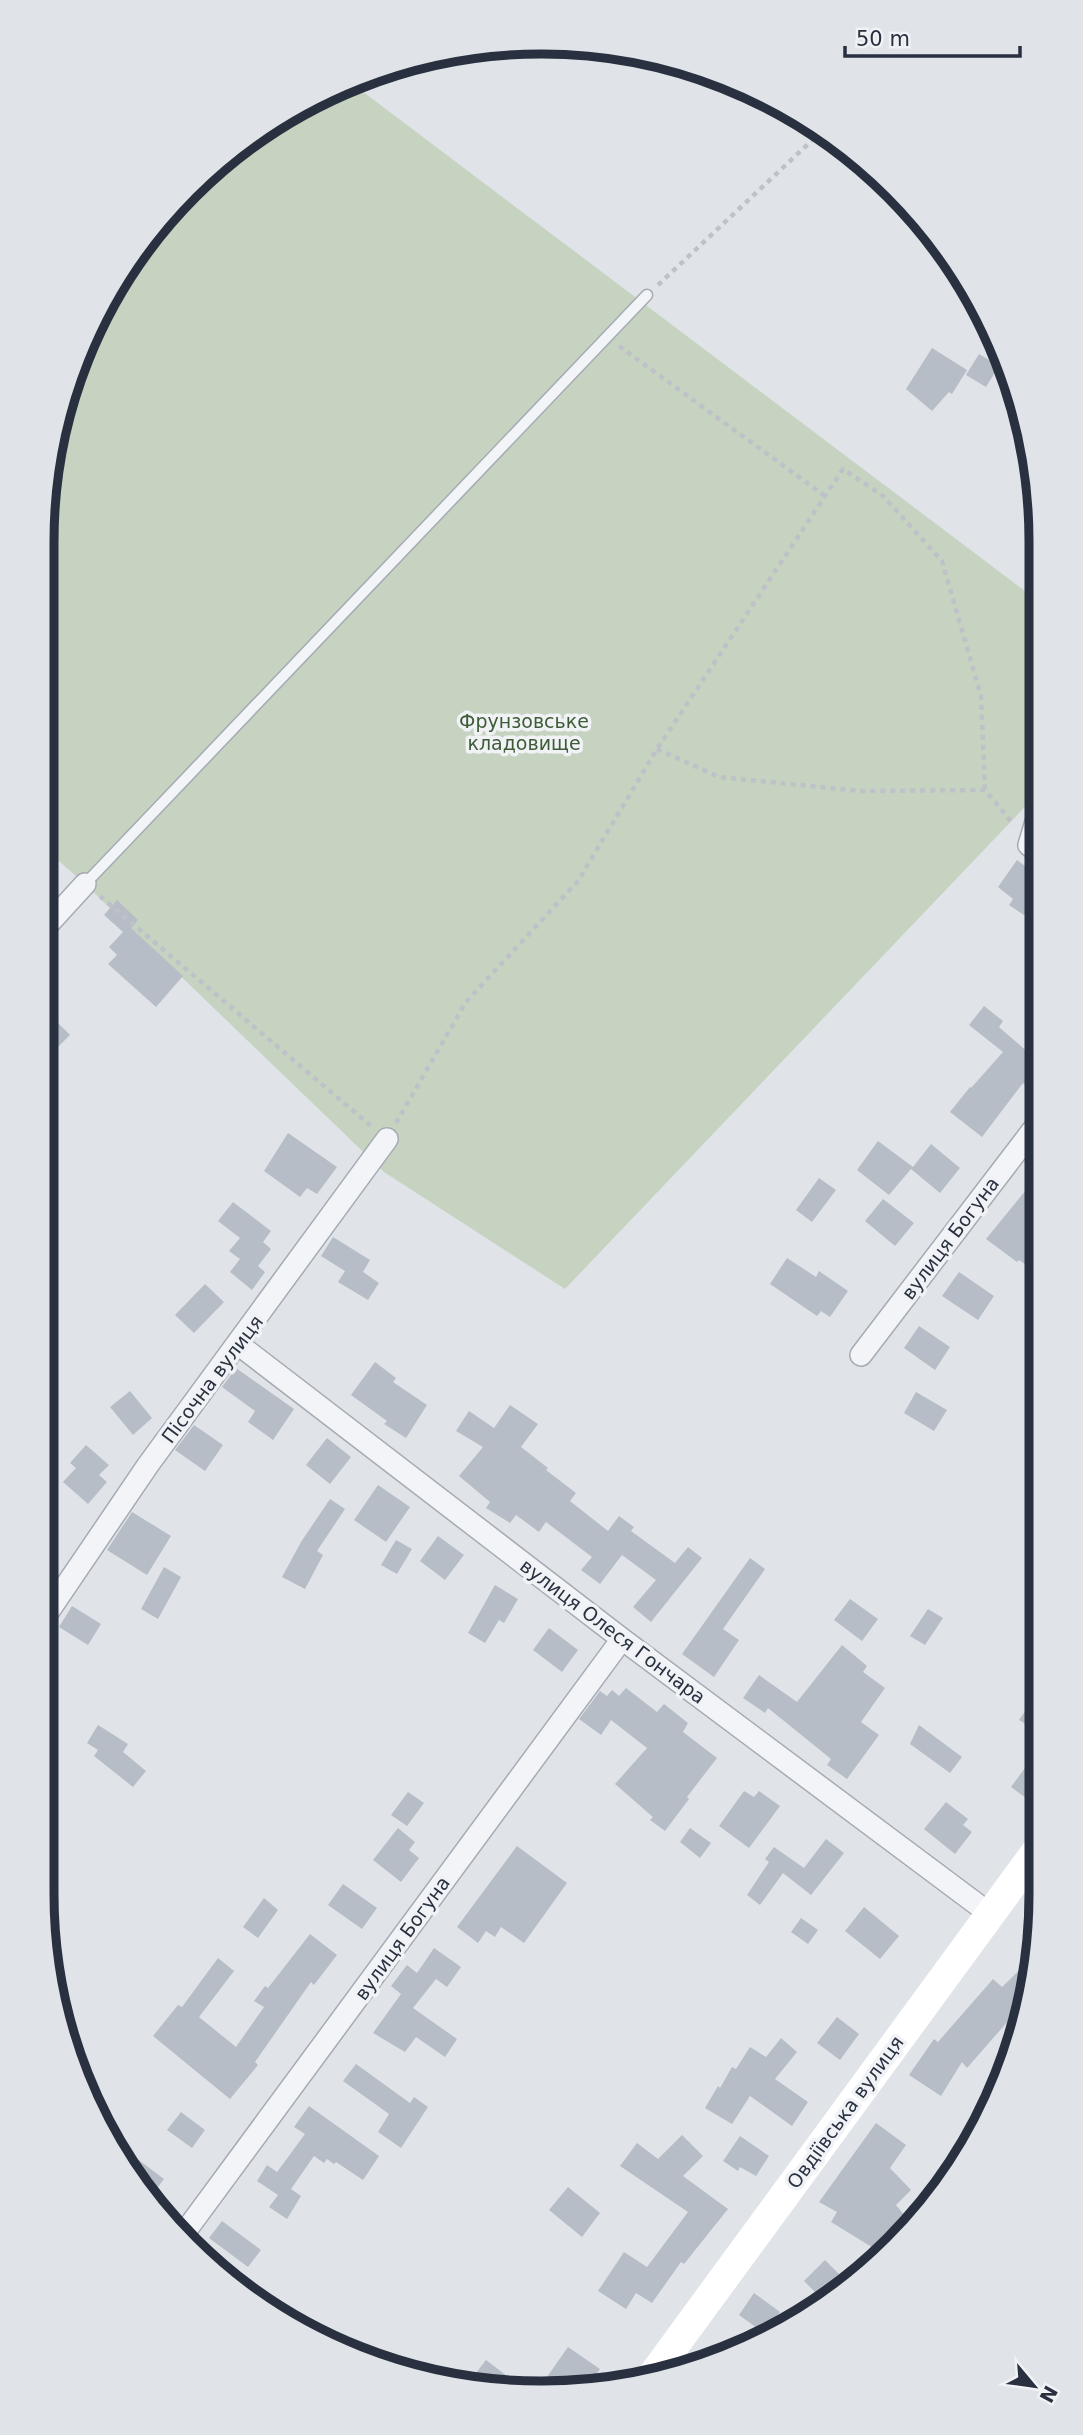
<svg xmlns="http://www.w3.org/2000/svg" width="1083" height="2435" viewBox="0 0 1083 2435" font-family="'DejaVu Sans',sans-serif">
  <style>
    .green { fill: #c6d3c1 }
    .building { fill: #b7bdc6 }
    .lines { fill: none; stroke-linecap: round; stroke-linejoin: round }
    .lane-casing { stroke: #a5abb3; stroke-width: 13 }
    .street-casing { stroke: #a5abb3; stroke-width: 24 }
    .path { stroke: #bec1c7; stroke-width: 4.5; stroke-dasharray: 5 5; stroke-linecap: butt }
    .lane { stroke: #f3f4f7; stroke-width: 10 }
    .street { stroke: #f3f4f7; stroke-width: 21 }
    .secondary { stroke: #fff; stroke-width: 30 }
    .labels { text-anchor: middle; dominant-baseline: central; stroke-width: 7; stroke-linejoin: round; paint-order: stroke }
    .park-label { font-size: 19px; fill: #3d5c36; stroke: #f0f2f6 }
    .street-label { font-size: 19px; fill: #293140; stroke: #f0f2f6 }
    .rim { fill: none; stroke: #293140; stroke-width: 9 }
  </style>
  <rect width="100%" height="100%" fill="#e0e4e9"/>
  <!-- green -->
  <path class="green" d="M 350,82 L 1037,600 L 1038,789 L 1022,810 L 565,1289 L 384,1172 L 85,884 L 42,846 L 42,541 L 69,381 L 109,291 L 166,212 L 238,145 L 321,93 Z"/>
  <!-- building -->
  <path class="building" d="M 932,348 L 967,370 L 952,394 L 949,392 L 932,411 L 906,389 Z
    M 979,354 L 999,366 L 986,387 L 966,375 Z
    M 1017,860 L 1038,876 L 1038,896 L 1024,915 L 1009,905 L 1013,899 L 998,887 Z
    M 117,900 L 138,920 L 131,928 L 183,976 L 156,1007 L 108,964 L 117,955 L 109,947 L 123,932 L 104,915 Z
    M 984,1006 L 1003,1021 L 999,1027 L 1038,1061 L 1039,1076 L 1028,1088 L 1023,1083 L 982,1137 L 950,1112 L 970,1087 L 971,1088 L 1003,1052 L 969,1025 Z
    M 42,1007 L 70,1035 L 42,1063 Z
    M 288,1133 L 337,1167 L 317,1194 L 307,1188 L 300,1197 L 264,1171 Z
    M 878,1141 L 913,1167 L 931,1144 L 960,1168 L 940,1193 L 911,1169 L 889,1195 L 857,1170 Z
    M 1039,1174 L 1039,1274 L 1019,1260 L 1017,1262 L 986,1239 Z
    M 819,1178 L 836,1190 L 812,1222 L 796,1210 Z
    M 883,1199 L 914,1223 L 895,1246 L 865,1221 Z
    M 233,1202 L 271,1231 L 263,1242 L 271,1249 L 258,1266 L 265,1272 L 252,1290 L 230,1272 L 240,1259 L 229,1251 L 240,1238 L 218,1221 Z
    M 333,1237 L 370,1260 L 363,1272 L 379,1283 L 368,1300 L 338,1282 L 345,1271 L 321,1256 Z
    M 787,1258 L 816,1277 L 819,1271 L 848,1291 L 830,1317 L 821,1311 L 817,1316 L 770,1284 Z
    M 959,1272 L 994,1296 L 978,1320 L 942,1296 Z
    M 205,1284 L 224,1302 L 194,1333 L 175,1315 Z
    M 919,1326 L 950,1347 L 935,1370 L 904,1348 Z
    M 375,1362 L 396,1378 L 393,1382 L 427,1405 L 406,1438 L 384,1424 L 387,1421 L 351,1395 Z
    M 236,1368 L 294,1409 L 273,1440 L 248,1422 L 255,1411 L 222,1387 Z
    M 130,1391 L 152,1418 L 133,1435 L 110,1407 Z
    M 916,1392 L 947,1410 L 934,1431 L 904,1413 Z
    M 510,1405 L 538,1424 L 521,1447 L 548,1468 L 546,1470 L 576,1493 L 570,1501 L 608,1531 L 619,1516 L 634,1527 L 631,1531 L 675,1563 L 688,1547 L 702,1558 L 651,1622 L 633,1607 L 656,1580 L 622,1555 L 600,1584 L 581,1570 L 592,1557 L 546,1522 L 539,1532 L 516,1515 L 510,1523 L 486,1508 L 490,1502 L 459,1476 L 483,1447 L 456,1431 L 469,1411 L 494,1428 Z
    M 194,1425 L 223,1445 L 205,1471 L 175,1450 Z
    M 327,1438 L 351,1457 L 330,1484 L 306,1465 Z
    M 86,1445 L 109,1465 L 99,1475 L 107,1482 L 88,1504 L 63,1482 L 76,1468 L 70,1463 Z
    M 378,1485 L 410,1507 L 386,1542 L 354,1520 Z
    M 330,1499 L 345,1509 L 317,1551 L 323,1555 L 305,1589 L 282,1577 L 301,1542 Z
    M 132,1512 L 171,1536 L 147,1575 L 107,1550 Z
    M 438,1536 L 464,1555 L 445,1580 L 420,1561 Z
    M 396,1540 L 412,1549 L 397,1574 L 381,1565 Z
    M 750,1558 L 765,1569 L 723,1629 L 739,1640 L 714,1677 L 682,1654 Z
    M 164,1567 L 181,1577 L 158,1619 L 141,1609 Z
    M 495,1585 L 518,1599 L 504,1623 L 499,1620 L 485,1643 L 468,1633 Z
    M 850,1599 L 878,1619 L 862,1641 L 834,1620 Z
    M 72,1606 L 101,1624 L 88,1645 L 59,1627 Z
    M 928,1609 L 943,1618 L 925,1645 L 910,1636 Z
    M 549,1628 L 578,1650 L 562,1672 L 533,1650 Z
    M 842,1645 L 867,1666 L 863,1672 L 885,1688 L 861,1722 L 879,1735 L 847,1779 L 827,1765 L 831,1759 L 768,1708 L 765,1713 L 743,1698 L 759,1675 L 797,1702 Z
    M 626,1688 L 657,1712 L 664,1704 L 688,1723 L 683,1732 L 717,1758 L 687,1797 L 689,1799 L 665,1831 L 650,1820 L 653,1817 L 615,1784 L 647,1748 L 611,1720 L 601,1735 L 579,1719 L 600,1691 L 607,1696 L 612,1690 L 619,1696 Z
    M 1040,1689 L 1040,1717 L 1041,1733 L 1019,1720 Z
    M 98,1725 L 128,1744 L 123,1752 L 146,1771 L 133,1787 L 94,1756 L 98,1750 L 87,1743 Z
    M 919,1725 L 962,1757 L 950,1773 L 910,1744 Z
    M 1025,1768 L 1041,1780 L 1041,1793 L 1033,1803 L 1011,1787 Z
    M 744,1791 L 754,1797 L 759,1791 L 780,1806 L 749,1848 L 719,1826 Z
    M 408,1792 L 424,1803 L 407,1826 L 391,1815 Z
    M 946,1802 L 968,1819 L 963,1825 L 972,1832 L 955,1854 L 924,1829 Z
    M 398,1828 L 415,1842 L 409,1850 L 419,1858 L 401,1882 L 373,1860 Z
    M 690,1828 L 711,1843 L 700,1858 L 680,1842 Z
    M 826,1839 L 844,1853 L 811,1895 L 783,1873 L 760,1905 L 747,1895 L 769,1862 L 765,1859 L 774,1847 L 804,1868 Z
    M 517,1846 L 567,1883 L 524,1943 L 501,1927 L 495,1937 L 486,1931 L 478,1943 L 457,1927 Z
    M 343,1884 L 377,1908 L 362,1929 L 328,1905 Z
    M 264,1898 L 278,1910 L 258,1938 L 243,1927 Z
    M 864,1907 L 899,1936 L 880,1959 L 845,1931 Z
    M 801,1918 L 818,1930 L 808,1944 L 791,1932 Z
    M 310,1934 L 337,1955 L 314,1985 L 311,1982 L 255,2062 L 258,2065 L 230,2099 L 153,2036 L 178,2005 L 182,2007 L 218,1958 L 234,1971 L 199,2017 L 236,2047 L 264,2007 L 254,2001 L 265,1986 L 268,1988 Z
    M 434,1948 L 461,1967 L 447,1987 L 436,1979 L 413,2008 L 457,2039 L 445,2057 L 416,2037 L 405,2052 L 373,2033 L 401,1994 L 391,1986 L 407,1965 L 417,1973 Z
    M 1030,1960 L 1023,2004 L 967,2068 L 962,2062 L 941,2096 L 909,2075 L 934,2039 L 938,2042 L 993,1979 L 1002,1987 Z
    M 837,2017 L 859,2034 L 840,2060 L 817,2043 Z
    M 781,2038 L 797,2052 L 775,2079 L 808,2102 L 792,2126 L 750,2096 L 732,2124 L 705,2108 L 718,2086 L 720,2088 L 732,2067 L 736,2069 L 750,2047 L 766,2057 Z
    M 356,2064 L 410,2103 L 414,2097 L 428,2107 L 401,2148 L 378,2132 L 389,2114 L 343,2081 Z
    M 309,2106 L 379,2156 L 363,2180 L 336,2162 L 334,2164 L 327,2159 L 324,2163 L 314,2156 L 291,2189 L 301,2196 L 287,2219 L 269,2207 L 278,2195 L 257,2181 L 267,2165 L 277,2172 L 305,2134 L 294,2127 Z
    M 181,2112 L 205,2130 L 192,2148 L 167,2130 Z
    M 876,2123 L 906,2145 L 890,2168 L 911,2190 L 896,2205 L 909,2221 L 875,2249 L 831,2222 L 837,2212 L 819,2202 Z
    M 682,2135 L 703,2156 L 683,2176 L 728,2209 L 684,2264 L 681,2262 L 652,2303 L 636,2293 L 626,2309 L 598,2291 L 624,2252 L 647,2267 L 688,2212 L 620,2166 L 637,2143 L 658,2159 Z
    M 740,2136 L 769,2156 L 756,2176 L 740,2167 L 738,2171 L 723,2161 Z
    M 111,2139 L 164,2179 L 149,2199 L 109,2143 Z
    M 568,2187 L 600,2213 L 582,2237 L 549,2210 Z
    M 222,2221 L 261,2250 L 248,2267 L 209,2238 Z
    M 825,2260 L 846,2281 L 823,2300 L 804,2281 Z
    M 754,2293 L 780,2312 L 764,2333 L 739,2315 Z
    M 568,2347 L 600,2369 L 586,2389 L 553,2392 L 542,2384 Z
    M 486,2360 L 528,2392 L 466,2386 Z"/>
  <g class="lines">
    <defs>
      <path id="lane" d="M 85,884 L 647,295"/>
      <path id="street" d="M 1038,815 L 1029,845 L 1038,852
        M 42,931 L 85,884
        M 238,1344 L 622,1639 L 990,1914
        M 861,1355 L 1039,1122
        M 42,1621 L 148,1465 L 387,1139
        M 182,2236 L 622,1639"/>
    </defs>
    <!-- lane casing -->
    <use href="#lane" class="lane-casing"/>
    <!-- street casing -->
    <use href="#street" class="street-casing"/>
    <!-- path -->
    <path class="path" d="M 658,285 L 823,130
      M 619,346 L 825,496
      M 657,749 L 719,777 L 860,791 L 985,790 L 1014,825
      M 100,896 L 371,1126
      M 396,1123 L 466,1002 L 578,881 L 657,749 L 843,469 L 883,496 L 942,561 L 981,696 L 985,790"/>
    <!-- lane -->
    <use href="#lane" class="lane"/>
    <!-- street -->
    <use href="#street" class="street"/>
    <!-- secondary -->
    <path class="secondary" d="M 650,2379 L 1041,1845"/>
  </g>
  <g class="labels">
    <!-- park labels -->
    <g class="park-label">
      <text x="524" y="721">Фрунзовське<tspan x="524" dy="22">кладовище</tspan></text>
    </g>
    <!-- street labels -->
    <g class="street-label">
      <text transform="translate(950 1238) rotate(-53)">вулиця Богуна</text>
      <text transform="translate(212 1379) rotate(-53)">Пісочна вулиця</text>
      <text transform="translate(613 1631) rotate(37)">вулиця Олеся Гончара</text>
      <text transform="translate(402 1938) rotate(-54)">вулиця Богуна</text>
      <text transform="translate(845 2112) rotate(-54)">Овдіївська вулиця</text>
    </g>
  </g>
  <!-- crop -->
  <path d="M0 0H1083V2435H0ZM541 54H542A487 487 0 0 1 1029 541V1894A487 487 0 0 1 542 2381H541A487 487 0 0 1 54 1894V541A487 487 0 0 1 541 54Z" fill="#e0e3e7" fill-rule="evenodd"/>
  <path class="rim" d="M541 54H542A487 487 0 0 1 1029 541V1894A487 487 0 0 1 542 2381H541A487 487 0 0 1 54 1894V541A487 487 0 0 1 541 54Z"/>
  <!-- north arrow -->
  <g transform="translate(1034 2386) rotate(119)" stroke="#f0f2f6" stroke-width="5" paint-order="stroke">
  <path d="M0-5L12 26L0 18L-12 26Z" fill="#293140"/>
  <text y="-10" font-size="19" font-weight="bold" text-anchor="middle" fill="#293140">N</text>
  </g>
  <!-- scale -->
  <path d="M845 46v10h175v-10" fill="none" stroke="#293140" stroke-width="3.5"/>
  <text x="856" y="46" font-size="21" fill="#293140" stroke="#f0f2f6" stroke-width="5" paint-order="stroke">50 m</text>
</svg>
